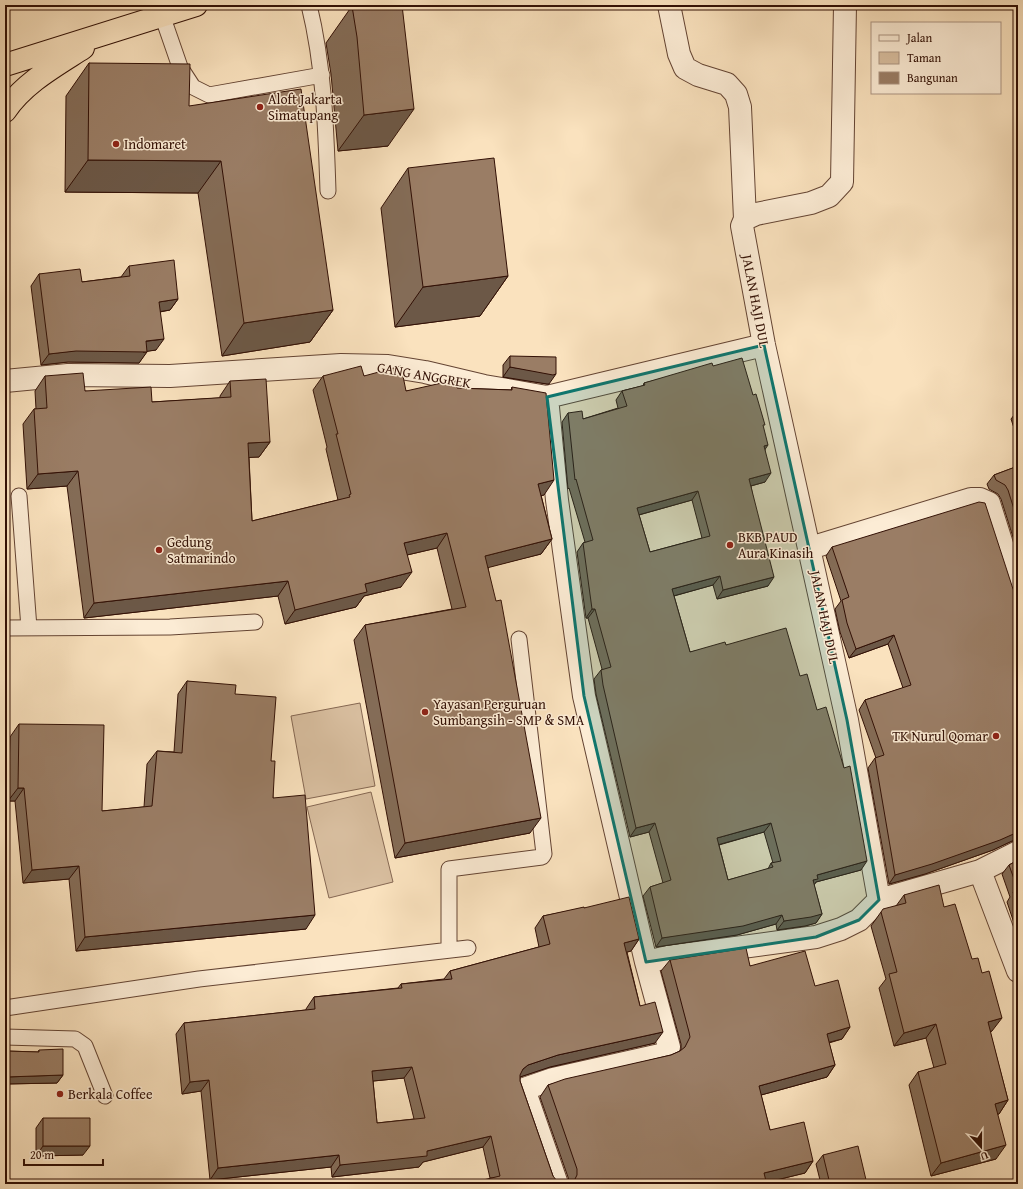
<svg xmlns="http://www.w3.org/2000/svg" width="1023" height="1189" viewBox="0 0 1023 1189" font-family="'Gentium Book Plus',serif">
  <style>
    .green { fill: #d8be9f; stroke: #856752 }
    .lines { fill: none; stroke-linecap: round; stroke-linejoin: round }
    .lane-casing { stroke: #644433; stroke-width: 17 }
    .street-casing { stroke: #644433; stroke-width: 24 }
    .highway-casing { stroke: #321005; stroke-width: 24 }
    .lane { stroke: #fcecd5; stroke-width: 15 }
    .street { stroke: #fcecd5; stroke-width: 22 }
    .highway { stroke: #fae2be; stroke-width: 22 }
    .wall { fill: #846c57; stroke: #321005; fill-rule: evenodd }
    .shaded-wall { fill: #6c5847; stroke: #321005 }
    .building { fill: #9a7d65; stroke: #321005; fill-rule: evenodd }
    .marked { fill: #0f766e; fill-opacity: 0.2; stroke: #0f766e; stroke-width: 3; stroke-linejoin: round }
    .poi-dot { fill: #8f2418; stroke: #fcecd5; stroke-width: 1.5 }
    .labels { text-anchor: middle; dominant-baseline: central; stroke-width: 3; stroke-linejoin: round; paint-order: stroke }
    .poi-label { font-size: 14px; fill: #321005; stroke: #fcecd5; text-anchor: start }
    .street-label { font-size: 14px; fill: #321005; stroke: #fcecd5 }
  </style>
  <rect width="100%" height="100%" fill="#fae2be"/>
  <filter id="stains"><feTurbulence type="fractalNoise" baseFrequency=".005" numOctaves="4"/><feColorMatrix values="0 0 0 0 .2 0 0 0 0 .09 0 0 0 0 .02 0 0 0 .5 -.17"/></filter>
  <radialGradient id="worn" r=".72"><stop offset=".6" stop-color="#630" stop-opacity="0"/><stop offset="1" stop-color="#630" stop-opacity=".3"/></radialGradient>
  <!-- green -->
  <path class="green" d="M 360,703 L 375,786 L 306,799 L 291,716 Z
    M 371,792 L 393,882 L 329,898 L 307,807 Z"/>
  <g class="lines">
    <defs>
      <path id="lane" d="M 309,5 C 324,66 326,128 328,191
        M 162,15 L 180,67 L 193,87 L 209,95 L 322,75
        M 19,496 L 29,628
        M 5,628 L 170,627 L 255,622
        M 449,950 L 449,869 L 542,857 L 544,854 L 519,639
        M 5,1008 L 199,979 L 468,948
        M 5,1037 L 75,1039 L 85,1046 L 105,1096"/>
      <path id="street" d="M 669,5 L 679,54 L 685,68 L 698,75 L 727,84 L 736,94 L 740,107 L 745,219
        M 845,5 L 842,182 L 829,196 L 811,203 L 756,214 L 745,219 L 742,226 L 764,345 L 847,720 L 879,900
        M 5,381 L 68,375 L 170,376 L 341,365 L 388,366 L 425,372 L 484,386 L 547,397 L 764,345
        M 547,397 L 557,500 L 584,696 L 646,962 L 668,957 L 816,937 L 841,929 L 859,920 L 879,900 L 980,871 L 1018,852
        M 810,548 L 971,499 L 980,499 L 989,503 L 1018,595
        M 980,871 L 1018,971
        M 557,1184 L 524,1089 L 553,1079 L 660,1055 L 666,1052 L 669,1047 L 646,962"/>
      <path id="highway" d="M 5,65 L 196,5
        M 5,111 C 24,83 55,66 83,48"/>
    </defs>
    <!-- lane casing -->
    <use href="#lane" class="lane-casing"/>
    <!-- street casing -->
    <use href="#street" class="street-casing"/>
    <!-- highway casing -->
    <use href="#highway" class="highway-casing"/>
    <!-- lane -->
    <use href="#lane" class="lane"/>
    <!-- street -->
    <use href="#street" class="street"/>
    <!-- highway -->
    <use href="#highway" class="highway"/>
  </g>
  <!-- wall -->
  <path class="wall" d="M 352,6 L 388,146 L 338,151 L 331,74 L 326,43 Z
    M 89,63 L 189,106 L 333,310 L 310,342 L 222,356 L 198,193 L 65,192 L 66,96 Z
    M 408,168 L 508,276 L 480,316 L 395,327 L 381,208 Z
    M 129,266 L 178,299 L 170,310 L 160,312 L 156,350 L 147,351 L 139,363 L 68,362 L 41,365 L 31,286 L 39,274 L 82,282 L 121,277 Z
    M 510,356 L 549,384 L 547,384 L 503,377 L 503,365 Z
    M 713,366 L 753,395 L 763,428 L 765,450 L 765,482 L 751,486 L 768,586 L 717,599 L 713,585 L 674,596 L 690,652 L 726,645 L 800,676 L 861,870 L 816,882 L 814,885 L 822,914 L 816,923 L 805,926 L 777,930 L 776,924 L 737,935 L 656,947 L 643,896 L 650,887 L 663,883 L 649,832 L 630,837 L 596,694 L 594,679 L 601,670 L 602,669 L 588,618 L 586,618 L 577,552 L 583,543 L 585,542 L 569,488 L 568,489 L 562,422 L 568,413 L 583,419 L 618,408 L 616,400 L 622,391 L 643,386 L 644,383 ZM 692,500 L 702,538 L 650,552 L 639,515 ZM 764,832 L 773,863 L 771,863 L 768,869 L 728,880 L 719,845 Z
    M 45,376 L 85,391 L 152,402 L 220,398 L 220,396 L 230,381 L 270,442 L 259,457 L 249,457 L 252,521 L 338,500 L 326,449 L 327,447 L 313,390 L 323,376 L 364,376 L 406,391 L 457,388 L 511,390 L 512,387 L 544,495 L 541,495 L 552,539 L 541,554 L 488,567 L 530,833 L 395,858 L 354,640 L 365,625 L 452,609 L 437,548 L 407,555 L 401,587 L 364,596 L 356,607 L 285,624 L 278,596 L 84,618 L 67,486 L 27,489 L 23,424 L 34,409 L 36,409 L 35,391 Z
    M 1018,410 L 1018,440 L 1011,419 Z
    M 1018,466 L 1018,553 L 1001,499 L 998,494 L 989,489 L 987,484 L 994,475 Z
    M 832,547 L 1017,623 L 1018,627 L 1018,840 L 1012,841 L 993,850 L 925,874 L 889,884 L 868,768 L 875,758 L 876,758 L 859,710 L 865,700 L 903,688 L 888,644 L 849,658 L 840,632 L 835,609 L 841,601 L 826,556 Z
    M 187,681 L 235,694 L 271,761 L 273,798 L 306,929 L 76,951 L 69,879 L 23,883 L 15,801 L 8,801 L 10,737 L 19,724 L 102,811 L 144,807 L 147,764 L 157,751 L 174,752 L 178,694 Z
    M 1018,860 L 1018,935 L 1007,902 L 1010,897 L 1002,874 L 1009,865 Z
    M 904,895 L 944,907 L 992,1031 L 990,1032 L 1008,1100 L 999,1114 L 997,1114 L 996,1159 L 931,1176 L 909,1085 L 918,1072 L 934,1068 L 926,1038 L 894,1046 L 879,988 L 886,979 L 871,926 L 881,912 L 896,906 Z
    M 584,908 L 639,939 L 631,951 L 627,952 L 640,1006 L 655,1043 L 550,1067 L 520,1077 L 520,1081 L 553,1176 L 490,1178 L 483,1147 L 423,1162 L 419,1167 L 332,1177 L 331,1167 L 210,1180 L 201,1091 L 182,1094 L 176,1034 L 184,1023 L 306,1010 L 306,1009 L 314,997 L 398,988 L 401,984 L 444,979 L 450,971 L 539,947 L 535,928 L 543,916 ZM 404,1078 L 414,1119 L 377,1123 L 373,1081 Z
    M 670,960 L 750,966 L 815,986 L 850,1027 L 842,1039 L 829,1043 L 835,1065 L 827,1077 L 761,1095 L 770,1130 L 813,1161 L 805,1173 L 764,1183 L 569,1184 L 569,1180 L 540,1097 L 548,1085 L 671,1055 L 680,1051 L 681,1049 L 681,1044 L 661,971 Z
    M 39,1050 L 63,1075 L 57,1083 L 5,1084 L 5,1054 L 6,1051 L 38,1052 Z
    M 43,1118 L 83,1155 L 36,1156 L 36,1128 Z
    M 823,1155 L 867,1184 L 821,1184 L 816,1164 Z"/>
  <!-- shaded-wall -->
  <path class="shaded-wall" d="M 414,109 L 388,146 L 338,151 L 364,115 Z
    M 88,160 L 221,161 L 198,193 L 65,192 Z
    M 508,276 L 480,316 L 395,327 L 423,287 Z
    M 178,299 L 170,310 L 151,313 L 159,302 Z
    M 333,310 L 310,342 L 222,356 L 244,323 Z
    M 164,339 L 156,350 L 143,352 L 147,352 L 139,363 L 68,362 L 41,365 L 49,354 Z
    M 510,367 L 556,374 L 549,384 L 547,384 L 503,377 Z
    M 270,442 L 259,457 L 238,458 L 248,443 Z
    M 768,445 L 762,454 L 764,446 Z
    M 78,471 L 67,486 L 27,489 L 38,474 Z
    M 771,473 L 765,482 L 743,488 L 749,479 Z
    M 554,480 L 544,495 L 527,499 L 538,484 Z
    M 698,491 L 692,500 L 631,517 L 637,508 Z
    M 447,533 L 437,548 L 394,558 L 404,543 Z
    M 552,539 L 541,554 L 475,571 L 485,556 Z
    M 412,572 L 401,587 L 364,596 L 356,607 L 285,624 L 295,610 L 365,584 Z
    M 720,576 L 713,585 L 666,598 L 672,589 Z
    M 774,577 L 768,586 L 717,599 L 723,590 Z
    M 288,581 L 278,596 L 84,618 L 94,603 Z
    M 592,609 L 595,609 L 588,618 L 586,618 Z
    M 1018,616 L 1018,623 L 1008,626 L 1014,617 Z
    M 894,635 L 888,644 L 849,658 L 856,649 Z
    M 18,788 L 24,788 L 15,801 L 8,801 Z
    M 541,818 L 530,833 L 395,858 L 405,843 Z
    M 655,823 L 649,832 L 630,837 L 636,828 Z
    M 771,823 L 764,832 L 710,847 L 717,838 Z
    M 1018,832 L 1018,840 L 1012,841 L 993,850 L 925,874 L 889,884 L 895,875 Z
    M 867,861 L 861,870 L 816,882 L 812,888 L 807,890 L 817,875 Z
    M 79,866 L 69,879 L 23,883 L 32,870 Z
    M 822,914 L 816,923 L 805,926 L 777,930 L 784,921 Z
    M 315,915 L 306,929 L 76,951 L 85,937 Z
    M 782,915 L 776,924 L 737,935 L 656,947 L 662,938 Z
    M 639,939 L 631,951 L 616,955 L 624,943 Z
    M 1002,1018 L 992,1031 L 978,1035 L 988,1022 Z
    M 936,1024 L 926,1038 L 894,1046 L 904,1033 Z
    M 850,1027 L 842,1039 L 818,1045 L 827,1034 Z
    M 663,1032 L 655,1043 L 550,1067 L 520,1077 L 514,1081 L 523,1069 L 528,1065 L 558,1055 Z
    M 835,1065 L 827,1077 L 750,1098 L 759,1086 Z
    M 412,1067 L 404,1078 L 363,1082 L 372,1071 Z
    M 63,1075 L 57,1083 L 5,1084 L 5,1079 L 6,1077 Z
    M 209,1080 L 201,1091 L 182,1094 L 190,1082 Z
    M 1008,1100 L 999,1114 L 985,1117 L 995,1104 Z
    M 491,1136 L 483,1147 L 423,1162 L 419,1167 L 332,1177 L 340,1165 L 427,1151 Z
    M 1006,1145 L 996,1159 L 931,1176 L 941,1163 Z
    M 43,1146 L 90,1146 L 83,1155 L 36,1156 Z
    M 339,1155 L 331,1167 L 210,1180 L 218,1168 Z
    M 813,1161 L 805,1173 L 764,1183 L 764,1184 L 754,1184 L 764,1173 Z"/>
  <!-- building -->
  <path class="building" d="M 360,5 L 402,5 L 414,109 L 364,115 L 357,37 L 352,6 Z
    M 89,63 L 190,64 L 189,106 L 301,89 L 333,310 L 244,323 L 221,161 L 88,160 Z
    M 494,158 L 508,276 L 423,287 L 408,168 Z
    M 174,260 L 178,299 L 159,302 L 164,339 L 146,341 L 147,352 L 76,351 L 49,354 L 39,274 L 80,269 L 82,282 L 130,276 L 129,266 Z
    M 510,356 L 556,357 L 556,374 L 553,375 L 510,367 Z
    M 742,358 L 753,395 L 756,394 L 765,425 L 763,425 L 768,445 L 764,446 L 771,473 L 749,479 L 774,577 L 723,590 L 720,576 L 672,589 L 690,652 L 725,642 L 726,645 L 786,628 L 800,676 L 807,674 L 817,710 L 826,707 L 844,768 L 850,766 L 867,861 L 817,875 L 818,879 L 813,880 L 822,914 L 811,917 L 784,921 L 782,915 L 743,926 L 662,938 L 650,887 L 671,880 L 655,823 L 636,828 L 603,685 L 601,670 L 611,667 L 595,609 L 592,609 L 583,543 L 593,540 L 576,479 L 575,480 L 568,413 L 582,411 L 583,419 L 627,406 L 622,391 L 645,385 L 644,383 L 712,363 L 713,366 ZM 698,491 L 710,536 L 650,552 L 637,508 ZM 771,823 L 781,861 L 771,863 L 773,867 L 728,880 L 717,838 Z
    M 361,366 L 364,376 L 401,366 L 406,391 L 455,380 L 457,388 L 512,390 L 512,387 L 546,393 L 554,480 L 538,484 L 552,539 L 485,556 L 496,601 L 501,600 L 541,818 L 405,843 L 365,625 L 466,607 L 447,533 L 404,543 L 412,572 L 365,584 L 367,592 L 295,610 L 288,581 L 94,603 L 78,471 L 38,474 L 34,409 L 47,408 L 45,376 L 83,373 L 85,391 L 151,387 L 152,402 L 231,397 L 230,381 L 266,379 L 270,442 L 248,443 L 252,521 L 350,497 L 349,495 L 351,494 L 336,434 L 338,434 L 323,376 Z
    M 1018,466 L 1018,522 L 1008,490 L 1005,485 L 996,480 L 994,475 Z
    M 979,502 L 985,503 L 1013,589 L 1016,595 L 1018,596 L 1018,616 L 1014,617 L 1018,627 L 1018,832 L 1000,840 L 932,864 L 895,875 L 875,758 L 884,755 L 865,700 L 911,685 L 894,635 L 856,649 L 847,623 L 842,600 L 849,597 L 832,547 Z
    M 187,681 L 236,685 L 235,694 L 276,697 L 271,761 L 275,761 L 273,798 L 305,795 L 315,915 L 85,937 L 79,866 L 32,870 L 24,788 L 18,788 L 19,724 L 104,725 L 102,811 L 152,806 L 157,751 L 182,753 Z
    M 1018,860 L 1018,890 L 1009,865 Z
    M 939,885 L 944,907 L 955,904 L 972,959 L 978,958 L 982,973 L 989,971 L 1002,1018 L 988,1022 L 1008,1100 L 995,1104 L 1006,1145 L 941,1163 L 918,1072 L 946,1064 L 936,1024 L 904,1033 L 889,974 L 897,972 L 881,912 L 883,909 L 906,903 L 904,895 Z
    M 1018,891 L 1018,906 L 1013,892 Z
    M 629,897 L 639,939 L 624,943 L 640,1006 L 655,1002 L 663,1032 L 558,1055 L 528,1065 L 523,1069 L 520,1075 L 520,1081 L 553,1176 L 557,1181 L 562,1184 L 466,1184 L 500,1176 L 491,1136 L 427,1151 L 427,1156 L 340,1165 L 339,1155 L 218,1168 L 209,1080 L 190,1082 L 184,1023 L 315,1009 L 314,997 L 402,988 L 401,984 L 452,979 L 450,971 L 550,944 L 543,916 L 584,907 L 584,908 ZM 412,1067 L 425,1118 L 377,1123 L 372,1071 Z
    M 746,948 L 750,966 L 805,951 L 815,986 L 838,980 L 850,1027 L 827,1034 L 835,1065 L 759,1086 L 770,1130 L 804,1122 L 813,1161 L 764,1173 L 766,1181 L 754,1184 L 569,1184 L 574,1181 L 577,1175 L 577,1169 L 548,1085 L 565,1079 L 671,1055 L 680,1051 L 685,1047 L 690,1037 L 689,1032 L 670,960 Z
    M 63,1049 L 63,1075 L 6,1077 L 6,1051 L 39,1052 L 39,1050 Z
    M 43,1118 L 90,1118 L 90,1146 L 43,1146 Z
    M 858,1146 L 867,1184 L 830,1184 L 823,1155 Z"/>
  <!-- marked area -->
  <path class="marked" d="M 764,345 L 847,720 L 879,900 L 859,920 L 816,937 L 646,962 L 584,696 L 547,397 Z"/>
  <!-- markers -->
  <g class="poi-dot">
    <circle cx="260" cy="107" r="4"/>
    <circle cx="116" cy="144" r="4"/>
    <circle cx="730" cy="545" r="4"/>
    <circle cx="159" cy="550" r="4"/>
    <circle cx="425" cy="712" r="4"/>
    <circle cx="996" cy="736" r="4"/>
    <circle cx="60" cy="1094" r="4"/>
  </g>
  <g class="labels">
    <!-- poi labels -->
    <g class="poi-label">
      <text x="268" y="99">Aloft Jakarta<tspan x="268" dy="16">Simatupang</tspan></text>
      <text x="124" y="144">Indomaret</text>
      <text x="738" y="537">BKB PAUD<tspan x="738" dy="16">Aura Kinasih</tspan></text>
      <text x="167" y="542">Gedung<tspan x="167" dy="16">Satmarindo</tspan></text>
      <text x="433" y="704">Yayasan Perguruan<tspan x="433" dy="16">Sumbangsih - SMP &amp; SMA</tspan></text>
      <text x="988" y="736" text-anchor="end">TK Nurul Qomar</text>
      <text x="68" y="1094">Berkala Coffee</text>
    </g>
    <!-- street labels -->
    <g class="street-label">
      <text transform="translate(756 301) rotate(79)">JALAN HAJI DUL</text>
      <text transform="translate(424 375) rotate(10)">GANG ANGGREK</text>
      <text transform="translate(825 617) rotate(78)">JALAN HAJI DUL</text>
    </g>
  </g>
  <!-- margin -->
  <rect width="1023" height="1189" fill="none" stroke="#fae2be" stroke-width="20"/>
  <rect x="6" y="6" width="1011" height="1177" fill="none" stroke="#321005" stroke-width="2"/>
  <rect x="10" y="10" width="1003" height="1169" fill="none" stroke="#321005"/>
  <!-- legend -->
  <rect x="871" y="22" width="130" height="72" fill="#fcecd5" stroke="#ab9482"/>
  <rect x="879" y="35" width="20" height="6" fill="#fcecd5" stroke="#ab9482"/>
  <text x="907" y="42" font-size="12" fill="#321005">Jalan</text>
  <rect x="879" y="52" width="20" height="12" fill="#d8be9f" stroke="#ab9482"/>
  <text x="907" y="62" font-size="12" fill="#321005">Taman</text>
  <rect x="879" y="72" width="20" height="12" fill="#9a7d65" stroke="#ab9482"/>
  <text x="907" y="82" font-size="12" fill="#321005">Bangunan</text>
  <!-- north arrow -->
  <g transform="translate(981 1147) rotate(159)" stroke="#fcecd5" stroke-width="3" paint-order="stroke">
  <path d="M0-3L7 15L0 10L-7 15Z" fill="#321005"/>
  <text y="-6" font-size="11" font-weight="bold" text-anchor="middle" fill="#321005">U</text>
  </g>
  <!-- scale -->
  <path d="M24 1159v6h79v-6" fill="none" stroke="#321005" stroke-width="2"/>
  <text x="30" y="1159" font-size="12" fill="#321005" stroke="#fcecd5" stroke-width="3" paint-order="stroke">20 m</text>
  <rect width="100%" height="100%" filter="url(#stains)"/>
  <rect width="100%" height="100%" fill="url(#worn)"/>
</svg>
